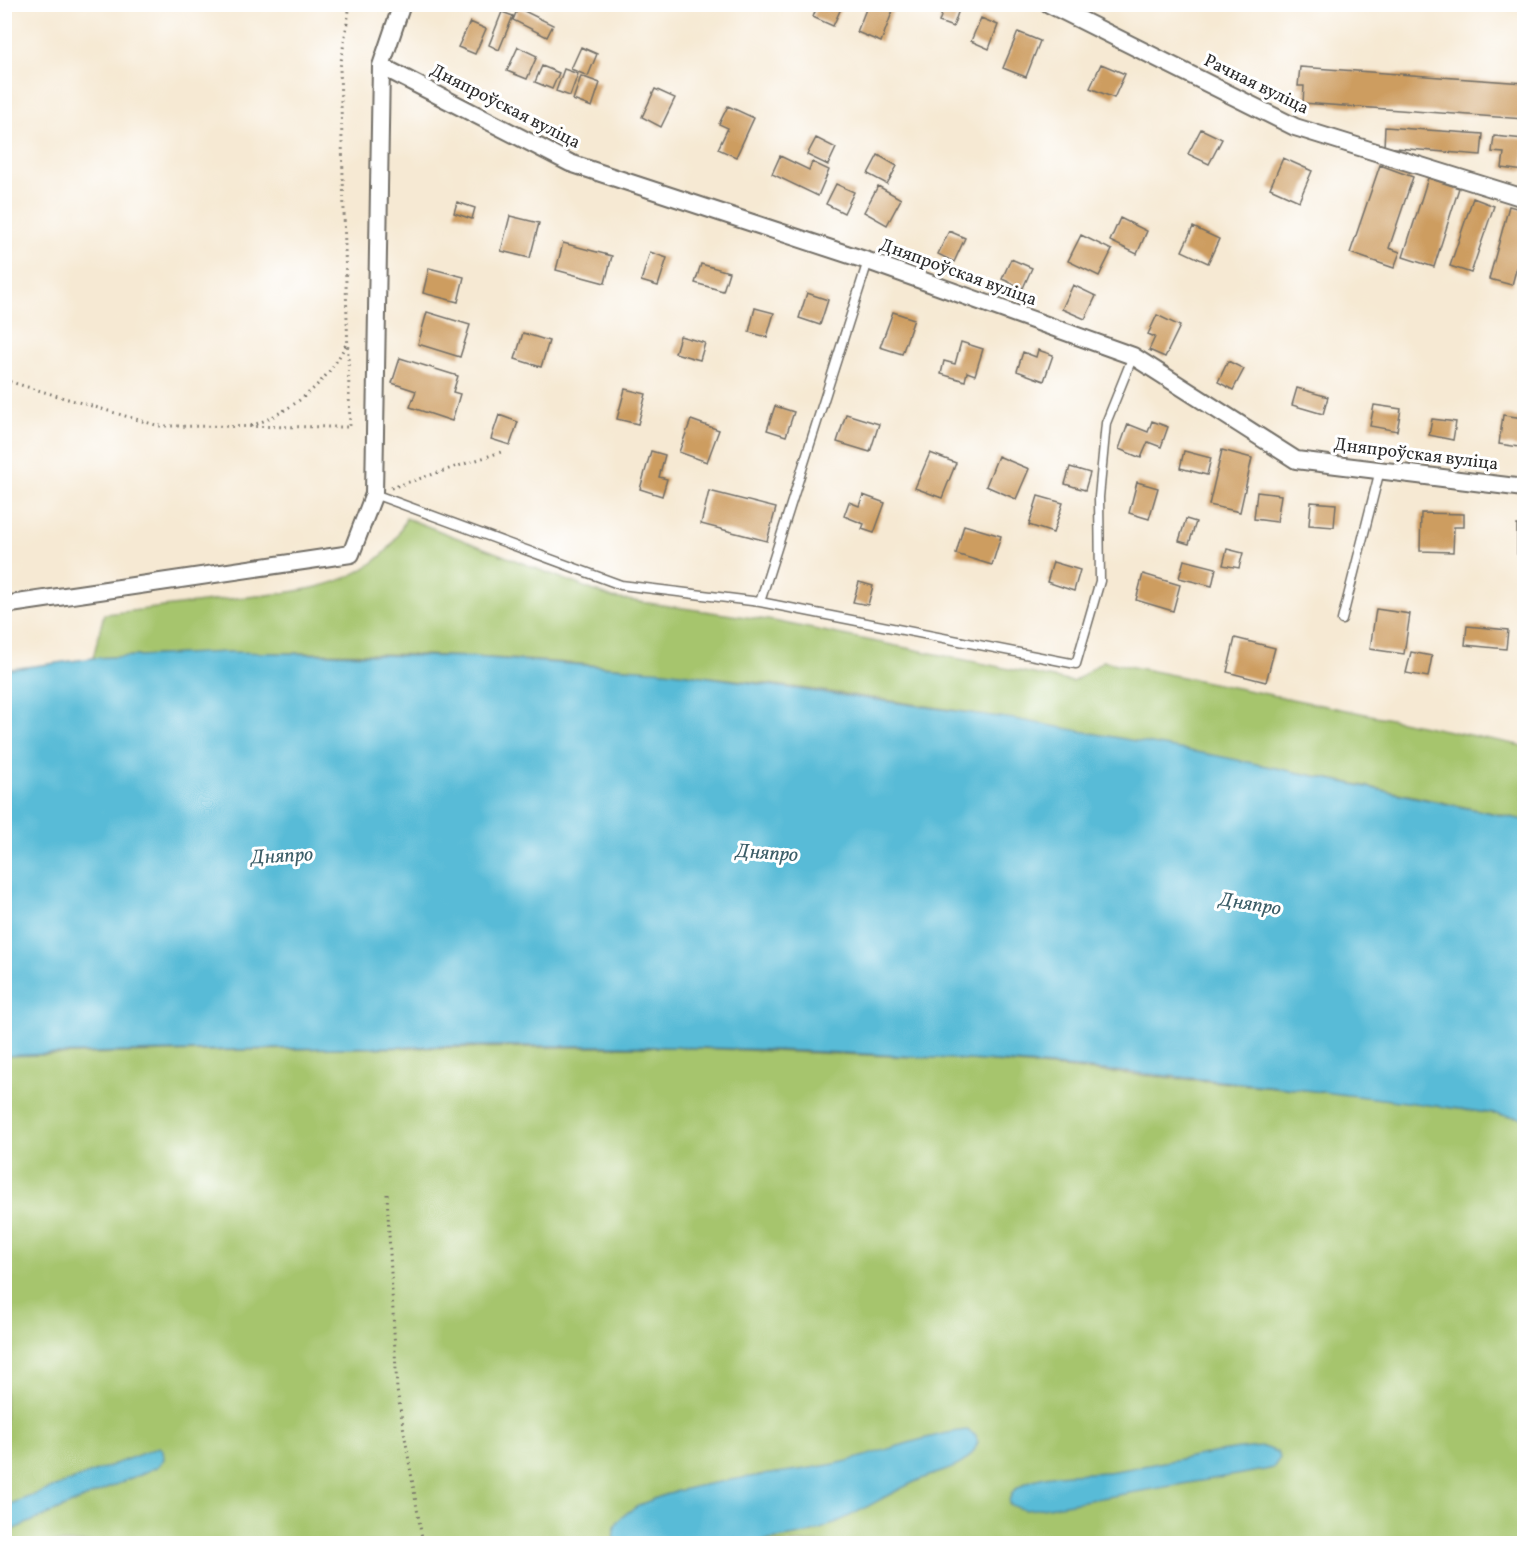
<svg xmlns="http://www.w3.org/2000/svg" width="1529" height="1548" viewBox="0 0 1529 1548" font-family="Vollkorn,serif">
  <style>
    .green { fill: #a6c56d; stroke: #68784c; stroke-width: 1.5 }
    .water { fill: #59bbd7; stroke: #427381; stroke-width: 1.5 }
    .building { fill: #cd9d61 }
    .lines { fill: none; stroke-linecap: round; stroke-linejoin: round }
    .service-casing { stroke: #726e66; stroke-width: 11 }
    .minor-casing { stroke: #726e66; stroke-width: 20 }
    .path { stroke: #726e66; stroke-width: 3; stroke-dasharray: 1.5 4.5; stroke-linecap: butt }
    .service { stroke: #fff; stroke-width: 8 }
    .minor { stroke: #fff; stroke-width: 16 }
    .labels { text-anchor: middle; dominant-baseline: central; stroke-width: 6; stroke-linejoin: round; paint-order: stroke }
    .street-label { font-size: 18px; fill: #2b2b2b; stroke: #fff }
    .water-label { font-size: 20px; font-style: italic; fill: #3b5d67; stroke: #fff }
  </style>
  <rect width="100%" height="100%" fill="#fff"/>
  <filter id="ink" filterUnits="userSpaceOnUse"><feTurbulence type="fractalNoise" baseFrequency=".0167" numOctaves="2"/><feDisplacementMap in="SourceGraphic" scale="12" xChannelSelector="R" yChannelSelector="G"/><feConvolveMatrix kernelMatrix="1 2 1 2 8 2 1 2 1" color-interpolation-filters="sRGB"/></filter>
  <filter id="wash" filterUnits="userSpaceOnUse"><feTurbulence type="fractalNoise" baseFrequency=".008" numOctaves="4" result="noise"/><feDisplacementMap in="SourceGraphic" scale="24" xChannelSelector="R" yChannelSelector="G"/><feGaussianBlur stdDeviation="1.35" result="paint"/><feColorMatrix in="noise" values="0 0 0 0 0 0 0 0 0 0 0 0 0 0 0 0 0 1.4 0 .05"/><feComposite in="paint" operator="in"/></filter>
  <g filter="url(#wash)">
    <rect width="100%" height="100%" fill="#f6e9d3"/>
    <!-- green -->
    <path class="green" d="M 406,518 L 613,598 L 774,621 L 1073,682 L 1103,661 L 1524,746 L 1524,820 C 1241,758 955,703 666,672 C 476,651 283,649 93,658 L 104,614 C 142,610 180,605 218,600 C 270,594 339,594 381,556 C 393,546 400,533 406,518 Z
      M 669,1047 L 961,1059 L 1361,1095 L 1524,1118 L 1524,1543 L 5,1543 L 4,1056 L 339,1048 Z"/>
    <!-- water -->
    <path class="water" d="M 228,652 L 473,657 L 665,671 L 1014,719 L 1218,756 L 1524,820 L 1524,1118 C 1243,1078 955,1053 671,1047 C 523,1044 374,1047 226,1050 C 152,1052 78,1052 5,1056 L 5,670 L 93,658 Z
      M 967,1430 L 975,1435 L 978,1442 C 969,1469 942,1470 919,1480 C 882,1496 848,1521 809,1533 C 747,1548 678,1544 614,1543 C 613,1534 613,1526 620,1519 C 659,1480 783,1476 839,1463 C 881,1453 924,1435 967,1430 Z
      M 159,1447 L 163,1450 L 164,1459 L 157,1467 L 5,1533 L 5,1506 Z
      M 1264,1447 L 1278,1452 L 1280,1458 L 1273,1468 L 1265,1470 L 1036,1509 L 1024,1510 L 1009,1504 C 1009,1492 1018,1487 1028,1482 C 1054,1471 1087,1475 1115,1471 C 1165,1463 1213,1450 1264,1447 Z"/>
    <g id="blocks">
      <!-- building -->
      <path class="building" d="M 818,4 L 843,4 L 833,26 L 813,17 Z
        M 868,4 L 879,4 L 893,10 L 881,42 L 857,32 Z
        M 945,4 L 961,4 L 953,27 L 939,22 Z
        M 518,8 L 553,25 L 547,37 L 513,20 Z
        M 502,12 L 513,16 L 499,50 L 489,45 Z
        M 981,18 L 998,25 L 989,49 L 971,41 Z
        M 470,22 L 486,29 L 475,54 L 458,47 Z
        M 1018,32 L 1040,41 L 1026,77 L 1003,68 Z
        M 518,47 L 537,56 L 527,79 L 507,71 Z
        M 581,47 L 597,54 L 588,76 L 571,69 Z
        M 1101,64 L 1125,74 L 1114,98 L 1090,88 Z
        M 542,66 L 559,73 L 552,89 L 535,82 Z
        M 1300,67 L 1524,83 L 1524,119 L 1303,103 L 1304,86 L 1298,86 Z
        M 564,69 L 578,74 L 570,96 L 556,91 Z
        M 581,76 L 600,83 L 592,107 L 573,100 Z
        M 655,89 L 675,98 L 661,127 L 642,117 Z
        M 728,106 L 754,118 L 736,157 L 718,149 L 728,128 L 719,124 Z
        M 1385,127 L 1483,134 L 1481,155 L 1384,147 Z
        M 1201,129 L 1222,139 L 1209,164 L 1188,154 Z
        M 1494,136 L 1524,139 L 1524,171 L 1502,168 L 1504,153 L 1492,152 Z
        M 816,138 L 836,148 L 828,165 L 807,155 Z
        M 878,155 L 897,166 L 887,184 L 868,174 Z
        M 780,156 L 809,170 L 812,162 L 829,170 L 818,196 L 772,174 Z
        M 1283,158 L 1312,171 L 1299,201 L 1270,188 Z
        M 1380,165 L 1413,177 L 1389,248 L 1400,252 L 1394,268 L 1350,253 Z
        M 1428,178 L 1459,188 L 1434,267 L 1403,257 Z
        M 836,184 L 854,192 L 844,213 L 826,204 Z
        M 878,186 L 901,199 L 887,225 L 864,212 Z
        M 1473,198 L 1494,206 L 1471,273 L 1450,266 Z
        M 457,202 L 475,208 L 472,219 L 454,213 Z
        M 1509,206 L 1524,210 L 1524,257 L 1520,255 L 1512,285 L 1489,279 Z
        M 510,216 L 539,223 L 530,258 L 501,251 Z
        M 1120,218 L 1147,231 L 1137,254 L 1110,241 Z
        M 1193,227 L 1219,239 L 1208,263 L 1182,251 Z
        M 949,231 L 965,238 L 954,262 L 938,254 Z
        M 1081,235 L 1112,250 L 1099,276 L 1068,261 Z
        M 563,243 L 612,256 L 605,283 L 556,270 Z
        M 650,252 L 667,258 L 658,286 L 641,281 Z
        M 1011,259 L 1032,268 L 1023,288 L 1002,279 Z
        M 701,264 L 729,272 L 723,291 L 695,283 Z
        M 429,268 L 464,277 L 458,302 L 423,293 Z
        M 1073,285 L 1096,296 L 1085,319 L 1062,309 Z
        M 807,293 L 828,300 L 820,325 L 799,318 Z
        M 755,308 L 774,313 L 767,337 L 749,332 Z
        M 427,312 L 470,325 L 460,357 L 418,344 Z
        M 893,312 L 914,319 L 902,354 L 880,347 Z
        M 1157,315 L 1180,326 L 1165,357 L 1149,350 L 1155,337 L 1148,334 Z
        M 523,333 L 549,341 L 541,367 L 515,359 Z
        M 680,336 L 705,343 L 700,360 L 675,353 Z
        M 961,342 L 983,349 L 975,375 L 967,372 L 965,381 L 941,374 L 944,361 L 955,364 Z
        M 1038,350 L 1053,355 L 1044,381 L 1017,371 L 1023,352 L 1036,357 Z
        M 400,358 L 458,376 L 453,392 L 460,394 L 452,421 L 410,407 L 416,391 L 392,383 Z
        M 1228,361 L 1244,369 L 1233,390 L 1218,382 Z
        M 1297,388 L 1328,397 L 1323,414 L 1292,405 Z
        M 625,389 L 646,394 L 638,424 L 617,419 Z
        M 1374,405 L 1401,409 L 1397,431 L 1370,426 Z
        M 775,406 L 794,412 L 786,436 L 767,430 Z
        M 846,414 L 879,424 L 870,452 L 837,442 Z
        M 499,415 L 518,422 L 510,445 L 491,439 Z
        M 1503,415 L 1523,418 L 1519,447 L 1499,444 Z
        M 1432,419 L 1456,422 L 1453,440 L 1429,435 Z
        M 691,420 L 719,430 L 707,462 L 679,452 Z
        M 1152,421 L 1168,427 L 1161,447 L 1148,442 L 1141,458 L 1119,449 L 1128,424 L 1148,432 Z
        M 1222,450 L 1252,458 L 1240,512 L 1209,505 Z
        M 651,451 L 665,455 L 659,477 L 667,479 L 662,496 L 640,489 Z
        M 1184,451 L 1211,458 L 1207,475 L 1180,468 Z
        M 930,453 L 956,463 L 942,498 L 915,488 Z
        M 998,456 L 1029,469 L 1016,499 L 986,486 Z
        M 1070,467 L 1090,473 L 1085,490 L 1065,484 Z
        M 1137,482 L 1158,488 L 1149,519 L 1129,513 Z
        M 709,491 L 776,508 L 767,541 L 701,524 Z
        M 1257,492 L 1281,495 L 1277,522 L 1254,519 Z
        M 863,495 L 885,503 L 874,533 L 862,529 L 864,524 L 844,516 L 849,502 L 859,506 Z
        M 1038,496 L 1063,503 L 1053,533 L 1029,525 Z
        M 1311,502 L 1336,504 L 1334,527 L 1309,525 Z
        M 1421,513 L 1464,514 L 1464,527 L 1454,527 L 1453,552 L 1420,551 Z
        M 1186,519 L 1196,522 L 1189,544 L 1179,541 Z
        M 964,525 L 1001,536 L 992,565 L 956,554 Z
        M 1517,525 L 1524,525 L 1524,554 L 1517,554 Z
        M 1227,549 L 1243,553 L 1239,568 L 1223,565 Z
        M 1184,560 L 1216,568 L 1212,586 L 1179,578 Z
        M 1053,562 L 1080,570 L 1074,591 L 1047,582 Z
        M 1143,574 L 1180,585 L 1173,611 L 1136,600 Z
        M 859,582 L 873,586 L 868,605 L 853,602 Z
        M 1376,609 L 1410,614 L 1404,654 L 1370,649 Z
        M 1467,626 L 1508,630 L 1506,649 L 1465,645 Z
        M 1235,638 L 1275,648 L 1266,682 L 1227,672 Z
        M 1411,652 L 1432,656 L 1428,677 L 1406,673 Z"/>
    </g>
  </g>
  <g filter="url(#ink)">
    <use href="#blocks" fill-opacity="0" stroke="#726e66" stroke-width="1.5"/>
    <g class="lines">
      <defs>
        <path id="service" d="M 868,261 L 760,602 L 1076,664 L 1100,581 L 1099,497 L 1106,423 L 1133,356
          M 374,494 L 621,585 L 760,602
          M 1342,620 L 1380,470"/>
        <path id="minor" d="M 1049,4 L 1295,127 L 1524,198
          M 381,66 L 570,163 L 868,261 L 1133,356 L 1296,460 L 1524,488
          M 4,605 L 351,554 L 374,494 L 381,66 L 402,4"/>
      </defs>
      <!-- service casing -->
      <use href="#service" class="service-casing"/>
      <!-- minor casing -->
      <use href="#minor" class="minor-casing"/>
      <!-- path -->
      <path class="path" d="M 4,380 L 159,426 L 350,427 L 340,68 L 350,4
        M 251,426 C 294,410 328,383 347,342
        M 391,488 L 501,452
        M 387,1194 L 397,1390 L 423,1544"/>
      <!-- service -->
      <use href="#service" class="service"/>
      <!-- minor -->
      <use href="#minor" class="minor"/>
    </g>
  </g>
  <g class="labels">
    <!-- street labels -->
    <g class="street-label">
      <text transform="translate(1256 85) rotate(26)">Рачная вуліца</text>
      <text transform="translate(505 107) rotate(27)">Дняпроўская вуліца</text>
      <text transform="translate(958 273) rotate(20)">Дняпроўская вуліца</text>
      <text transform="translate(1416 455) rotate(7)">Дняпроўская вуліца</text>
    </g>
    <!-- water labels -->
    <g class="water-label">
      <text transform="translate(767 854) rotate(4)">Дняпро</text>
      <text transform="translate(282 857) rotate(-3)">Дняпро</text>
      <text transform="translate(1250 905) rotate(9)">Дняпро</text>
    </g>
  </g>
  <!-- margin -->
  <rect width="1529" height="1548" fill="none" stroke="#fff" stroke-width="24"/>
</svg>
